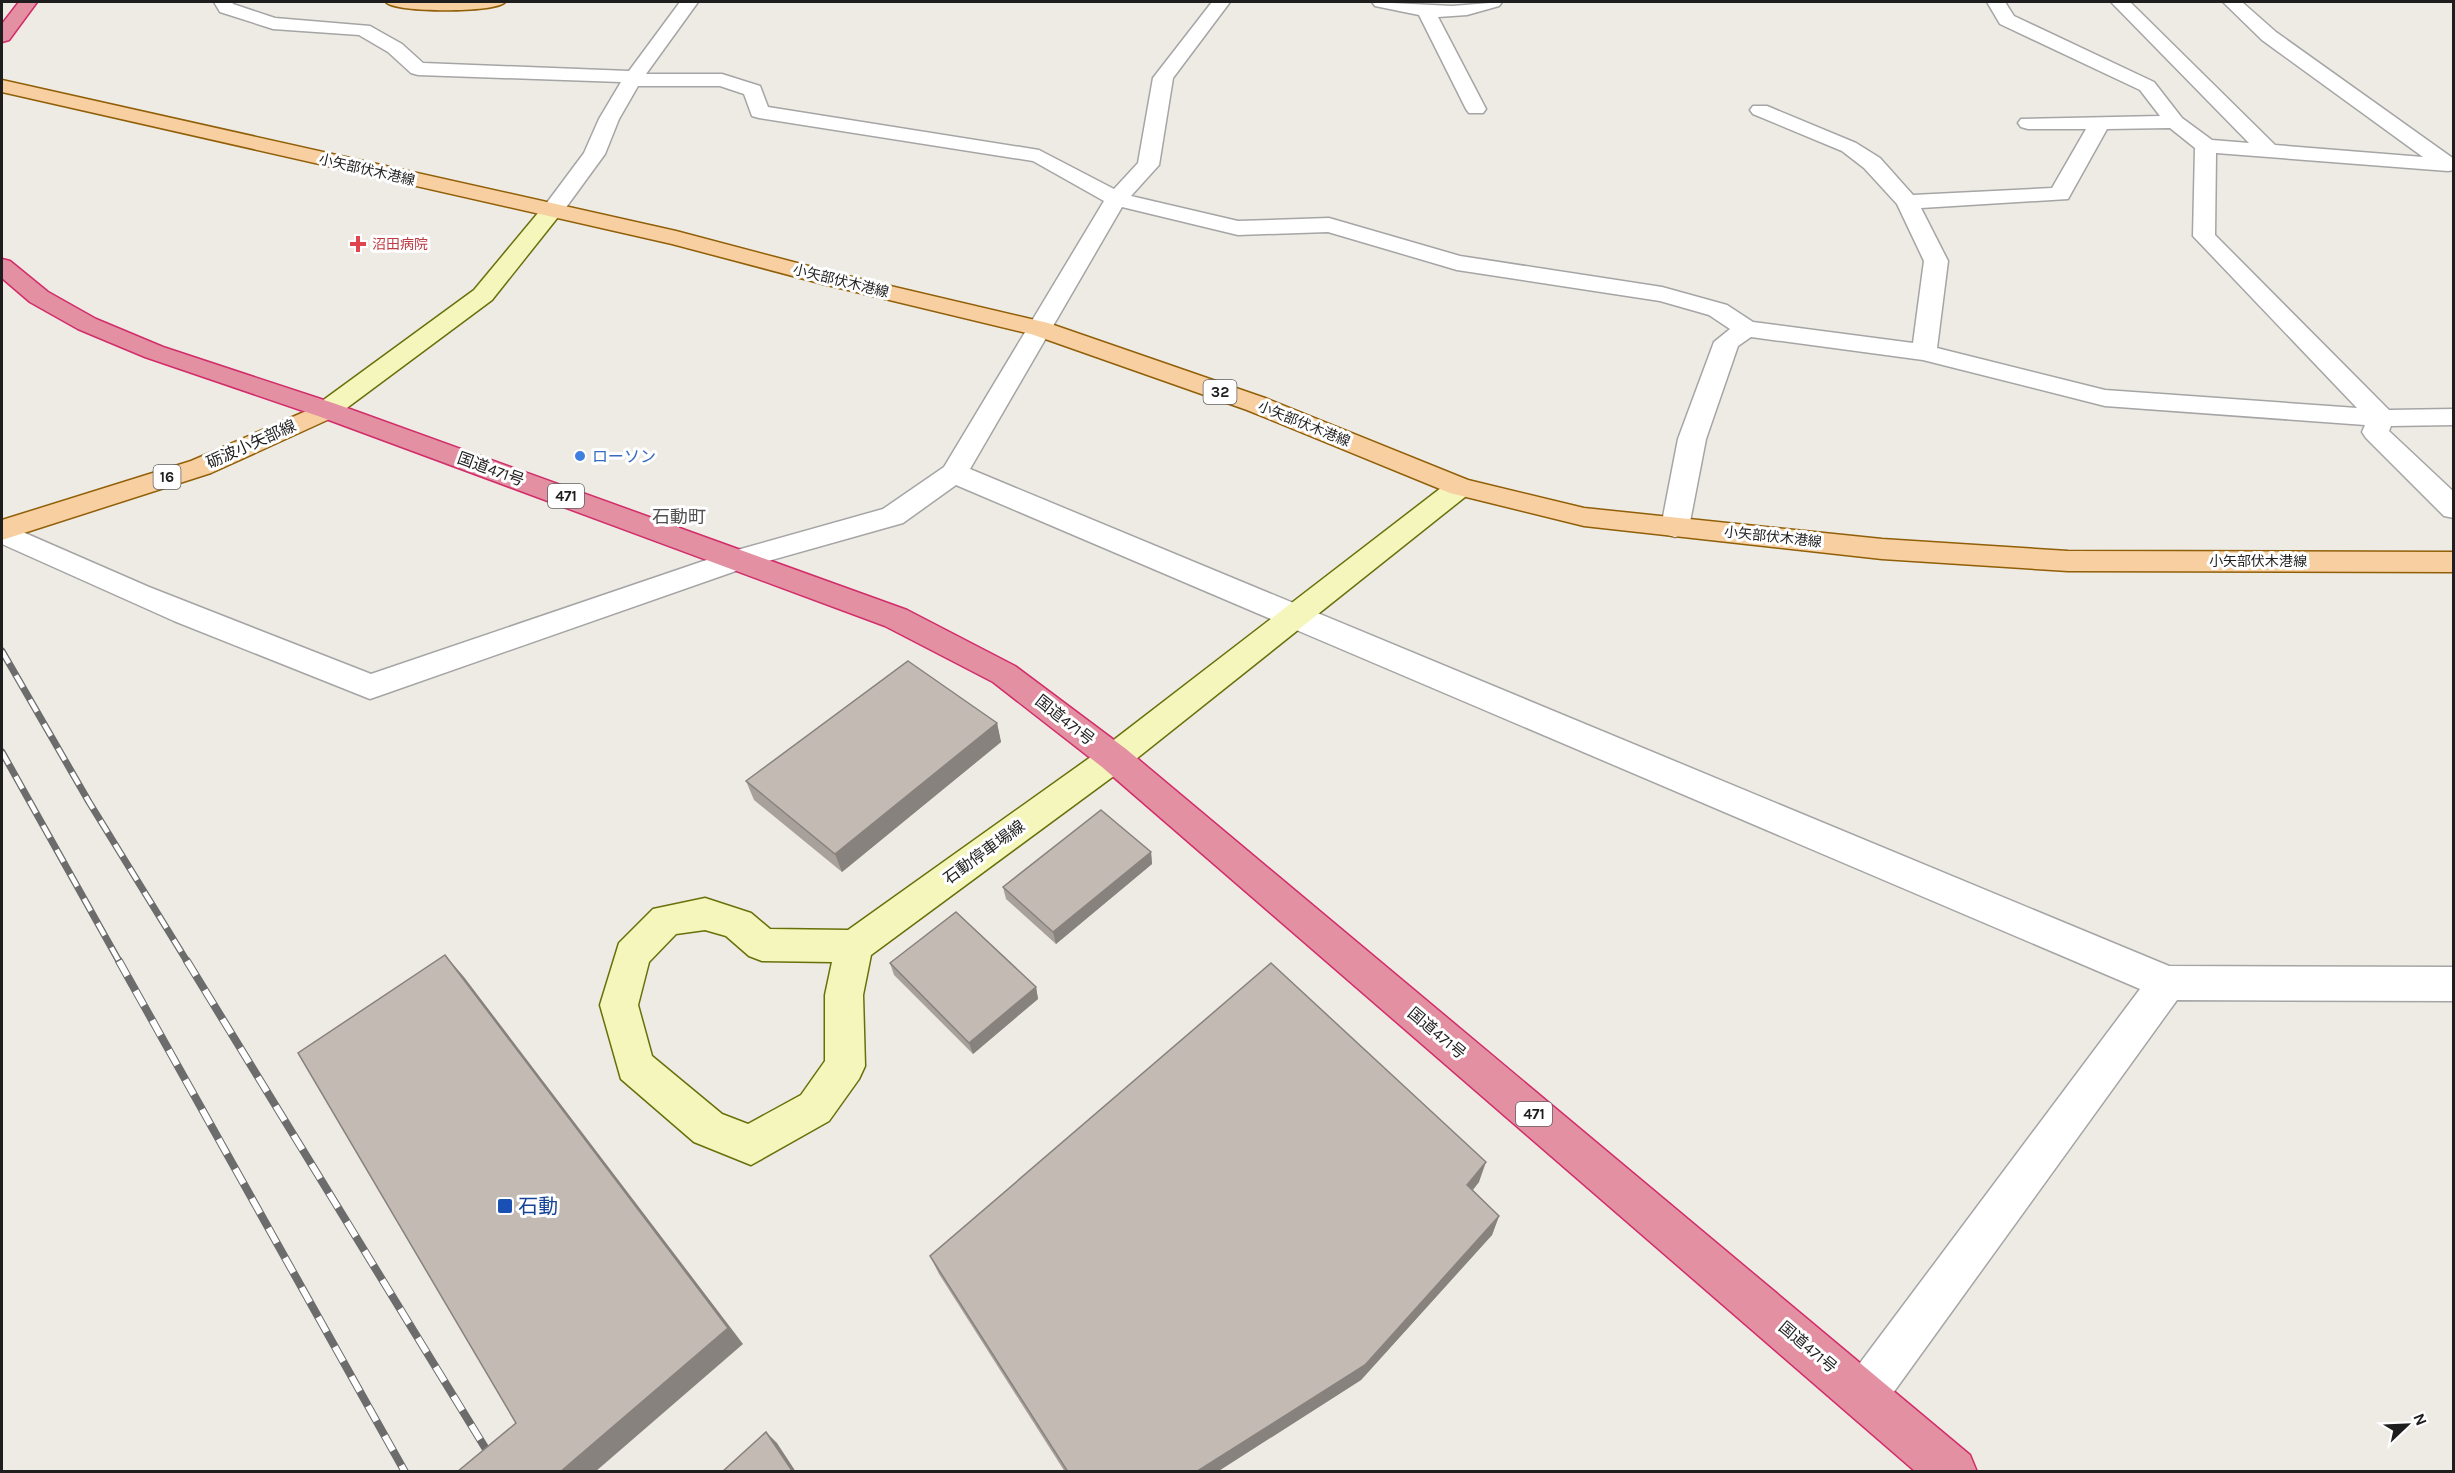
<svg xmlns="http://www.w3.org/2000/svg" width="2455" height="1473" viewBox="0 0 2455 1473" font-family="Karla,'Noto Sans JP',sans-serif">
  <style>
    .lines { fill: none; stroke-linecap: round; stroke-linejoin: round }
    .street-casing { stroke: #a5a5a5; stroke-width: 3 }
    .secondary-casing { stroke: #68700a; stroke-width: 3 }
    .primary-casing { stroke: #915f07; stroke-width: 3 }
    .highway-casing { stroke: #d22c6a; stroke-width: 3 }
    .street { fill: #fff; fill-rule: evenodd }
    .secondary { fill: #f5f6bb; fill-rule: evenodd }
    .primary { fill: #f7cfa1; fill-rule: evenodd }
    .highway { fill: #e290a2; fill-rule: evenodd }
    .rail-far1-casing { stroke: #6c6c6c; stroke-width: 7 }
    .rail-casing { stroke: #6c6c6c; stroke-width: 8 }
    .rail-far1 { stroke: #fff; stroke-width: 4.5; stroke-dasharray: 14; stroke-linecap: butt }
    .rail { stroke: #fff; stroke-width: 6; stroke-dasharray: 17; stroke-linecap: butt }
    .wall { fill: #a8a09b }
    .shaded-wall { fill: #88827e }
    .building { fill: #c3bab4; stroke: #88827e; stroke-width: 1.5 }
    .health-dot { fill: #e0444e; stroke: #fff; stroke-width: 2 }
    .shop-dot { fill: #3f7fe0; stroke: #fff; stroke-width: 2 }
    .transit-dot { fill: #1a4fb4; stroke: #fff; stroke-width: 2 }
    .labels { text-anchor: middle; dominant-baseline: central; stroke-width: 6; stroke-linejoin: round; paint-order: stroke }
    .far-street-label { font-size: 14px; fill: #1e1e1e; stroke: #fff }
    .far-health-label { font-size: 14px; fill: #be3a42; stroke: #fff; text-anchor: start }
    .shield { fill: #fff; stroke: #626262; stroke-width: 1.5 }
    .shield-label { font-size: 15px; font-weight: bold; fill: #1e1e1e }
    .street-label { font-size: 16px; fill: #1e1e1e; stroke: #fff }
    .shop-label { font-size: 16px; fill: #366cbe; stroke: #fff; text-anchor: start }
    .neighbourhood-label { font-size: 18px; fill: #515151; stroke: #fff }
    .near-transit-label { font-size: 20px; fill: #164399; stroke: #fff; text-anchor: start }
  </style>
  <rect width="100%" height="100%" fill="#eeebe4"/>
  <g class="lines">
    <defs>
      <path id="street" d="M 214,2 L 232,2 L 233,4 L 275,18 L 370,26 L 402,44 L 423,63 L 629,71 L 680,2 L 698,2 L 646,74 L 722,74 L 760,86 L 768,107 L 1039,150 L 1114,189 L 1138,163 L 1153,78 L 1212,2 L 1230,2 L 1173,78 L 1159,165 L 1131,196 L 1238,221 L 1329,218 L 1460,256 L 1662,287 L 1727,305 L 1753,322 L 1913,343 L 1924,261 L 1897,204 L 1864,168 L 1842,151 L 1753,114 L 1750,110 L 1753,106 L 1767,106 L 1856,143 L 1880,158 L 1913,195 L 2052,188 L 2086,129 L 2028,129 L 2021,127 L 2018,123 L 2021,119 L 2160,116 L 2140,90 L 2000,24 L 1987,2 L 2005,2 L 2014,16 L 2154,82 L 2182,118 L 2212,140 L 2249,143 L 2111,2 L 2130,2 L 2275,145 L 2423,157 L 2262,40 L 2223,2 L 2242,2 L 2276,32 L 2454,159 L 2454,170 L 2448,171 L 2216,153 L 2215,235 L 2389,410 L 2454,409 L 2454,425 L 2391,426 L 2389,431 L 2454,492 L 2454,518 L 2444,516 L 2366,438 L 2362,432 L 2365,425 L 2105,406 L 1923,360 L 1751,337 L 1738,346 L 1706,439 L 1689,527 L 1685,534 L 1675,537 L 1665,534 L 1661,527 L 1678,439 L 1714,342 L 1730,329 L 1709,315 L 1660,301 L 1457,270 L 1328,232 L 1238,235 L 1122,207 L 970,469 L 2169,966 L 2454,967 L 2454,1001 L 2177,1000 L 1880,1411 L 1864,1418 L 1848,1411 L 1841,1395 L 1848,1379 L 2140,989 L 956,485 L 903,523 L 750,566 L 370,699 L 174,621 L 2,544 L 2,523 L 149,587 L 371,674 L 730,552 L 883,509 L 944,467 L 1104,201 L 1033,161 L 759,118 L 752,116 L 744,94 L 720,86 L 638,86 L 619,119 L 605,154 L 559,217 L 543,217 L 540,212 L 584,153 L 599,119 L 621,82 L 418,75 L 411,73 L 388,52 L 359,35 L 273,29 L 220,12 ZM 2170,128 L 2195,148 L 2193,236 L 2357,408 L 2105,390 L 1937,348 L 1948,261 L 1921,208 L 2068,199 L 2107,129 Z
        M 1372,2 L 1452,6 L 1502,2 L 1499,6 L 1467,15 L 1438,17 L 1486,109 L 1483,113 L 1469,113 L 1466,109 L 1419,15 L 1375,6 Z"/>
      <path id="secondary" d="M 551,205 L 559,207 L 562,212 L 492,300 L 336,416 L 327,418 L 318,416 L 314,410 L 318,404 L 474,290 L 543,207 Z
        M 1460,478 L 1470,481 L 1474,487 L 1470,493 L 1126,767 L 871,955 L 863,995 L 865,1066 L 859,1079 L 829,1121 L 751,1165 L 694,1142 L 621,1079 L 600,1005 L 619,943 L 653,909 L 705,898 L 751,913 L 770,929 L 848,930 L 1102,749 L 1450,481 ZM 705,930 L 726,936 L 749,956 L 762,961 L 832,962 L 825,995 L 825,1061 L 801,1095 L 748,1124 L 722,1114 L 652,1056 L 638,1005 L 649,962 L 676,934 Z"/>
      <path id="primary" d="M 386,2 L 505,2 C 497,13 394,13 386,2 Z
        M 2,80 L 676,231 L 835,273 L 1048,323 L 1265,398 L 1468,480 L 1584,508 L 1882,539 L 2068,551 L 2454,552 L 2454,572 L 2068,571 L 1882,559 L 1584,526 L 1450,493 L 1247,410 L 1031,334 L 823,284 L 672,244 L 2,92 Z
        M 327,402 L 336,404 L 340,410 L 336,416 L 211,473 L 2,540 L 2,520 L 191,461 Z"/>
      <path id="highway" d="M 19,2 L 37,2 L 9,40 L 2,42 L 2,24 Z
        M 2,259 L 10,261 L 48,292 L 96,319 L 163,347 L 336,404 L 907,610 L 1015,666 L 1126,749 L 1970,1455 L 1977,1472 L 1916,1472 L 1102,767 L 993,682 L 885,626 L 318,416 L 145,357 L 78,329 L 30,302 L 2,278 Z"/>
    </defs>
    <!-- street casing -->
    <use href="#street" class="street-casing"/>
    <!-- secondary casing -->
    <use href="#secondary" class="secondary-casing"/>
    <!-- primary casing -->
    <use href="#primary" class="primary-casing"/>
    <!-- highway casing -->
    <use href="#highway" class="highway-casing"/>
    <!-- street -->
    <use href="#street" class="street"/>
    <!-- secondary -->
    <use href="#secondary" class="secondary"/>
    <!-- primary -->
    <use href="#primary" class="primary"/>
    <!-- highway -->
    <use href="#highway" class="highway"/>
    <defs>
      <path id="rail-far1" d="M 2,651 L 89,802 L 188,963
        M 2,752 L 120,963"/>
      <path id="rail" d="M 119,961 L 405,1472
        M 187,961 L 500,1472"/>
    </defs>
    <!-- rail-far1 casing -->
    <use href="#rail-far1" class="rail-far1-casing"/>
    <!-- rail casing -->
    <use href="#rail" class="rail-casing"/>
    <!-- rail-far1 -->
    <use href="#rail-far1" class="rail-far1"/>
    <!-- rail -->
    <use href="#rail" class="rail"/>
  </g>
  <!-- wall -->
  <path class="wall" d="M 997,723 L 1001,742 L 842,872 L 754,800 L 746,781 Z
    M 1151,852 L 1152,864 L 1056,944 L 1006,899 L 1003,887 Z
    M 890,963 L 1036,987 L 1038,999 L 973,1054 L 894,975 Z
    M 1479,1182 L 1473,1190 L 1499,1216 L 1492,1235 L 1361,1380 L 1217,1472 L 1065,1472 L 939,1274 L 930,1256 Z"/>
  <!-- shaded-wall -->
  <path class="shaded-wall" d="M 997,723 L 1001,742 L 842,872 L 835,854 Z
    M 1151,852 L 1152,864 L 1056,944 L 1053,932 Z
    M 445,955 L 464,977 L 743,1344 L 595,1472 L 560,1472 Z
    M 1036,987 L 1038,999 L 973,1054 L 969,1043 Z
    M 1486,1162 L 1479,1182 L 1461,1204 L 1467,1185 Z
    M 1499,1216 L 1492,1235 L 1361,1380 L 1217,1472 L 1196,1472 Z
    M 766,1432 L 777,1443 L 796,1472 L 793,1472 Z"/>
  <!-- building -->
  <path class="building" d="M 908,661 L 997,723 L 835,854 L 746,781 Z
    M 1101,810 L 1151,852 L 1053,932 L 1003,887 Z
    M 956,912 L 1036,987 L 969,1043 L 890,963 Z
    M 445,955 L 728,1328 L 560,1472 L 457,1472 L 516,1423 L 298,1053 Z
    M 1271,963 L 1486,1162 L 1467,1185 L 1499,1216 L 1365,1365 L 1196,1472 L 1068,1472 L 930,1256 Z
    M 766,1432 L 793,1472 L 722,1472 Z"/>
  <!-- markers -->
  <path class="health-dot" d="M355 235h6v6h6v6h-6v6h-6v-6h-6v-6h6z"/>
  <circle class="shop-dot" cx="580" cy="456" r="6"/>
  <rect class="transit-dot" x="497" y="1198" width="16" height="16" rx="3"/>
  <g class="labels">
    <!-- far-street labels -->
    <g class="far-street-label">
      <text transform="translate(367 170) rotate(13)">小矢部伏木港線</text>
      <text transform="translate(841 281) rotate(14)">小矢部伏木港線</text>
      <text transform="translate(1304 424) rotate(22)">小矢部伏木港線</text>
      <text transform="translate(1773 537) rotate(6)">小矢部伏木港線</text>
      <text x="2258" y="561">小矢部伏木港線</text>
    </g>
    <!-- far-health labels -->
    <g class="far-health-label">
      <text x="372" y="244">沼田病院</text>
    </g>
    <!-- shield labels -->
    <g class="shield">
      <rect x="1203.5" y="380" width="33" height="24" rx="4.5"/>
      <rect x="153.5" y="465" width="27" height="24" rx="4.5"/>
      <rect x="548" y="484" width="36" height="24" rx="4.5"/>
      <rect x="1516" y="1102" width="36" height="24" rx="4.5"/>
    </g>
    <g class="shield-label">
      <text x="1220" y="392">32</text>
      <text x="167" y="477">16</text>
      <text x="566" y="496">471</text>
      <text x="1534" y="1114">471</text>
    </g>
    <!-- street labels -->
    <g class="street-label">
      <text transform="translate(251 444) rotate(-24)">砺波小矢部線</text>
      <text transform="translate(491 469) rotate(20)">国道471号</text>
      <text transform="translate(1065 720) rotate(38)">国道471号</text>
      <text transform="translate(984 852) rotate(-36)">石動停車場線</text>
      <text transform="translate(1437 1033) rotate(40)">国道471号</text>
      <text transform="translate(1808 1347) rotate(40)">国道471号</text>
    </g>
    <!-- shop labels -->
    <g class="shop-label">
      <text x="592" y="456">ローソン</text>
    </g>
    <!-- neighbourhood labels -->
    <g class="neighbourhood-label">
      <text x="679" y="517">石動町</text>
    </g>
    <!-- near-transit labels -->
    <g class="near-transit-label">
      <text x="518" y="1206">石動</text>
    </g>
  </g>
  <!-- border -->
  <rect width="2455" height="1473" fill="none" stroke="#1e1e1e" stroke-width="6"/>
  <!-- north arrow -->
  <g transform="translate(2407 1425) rotate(67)" stroke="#ffffff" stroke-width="4.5" paint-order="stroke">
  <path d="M0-4.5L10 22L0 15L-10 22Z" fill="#1e1e1e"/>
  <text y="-9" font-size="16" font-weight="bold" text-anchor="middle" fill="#1e1e1e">N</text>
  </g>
</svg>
